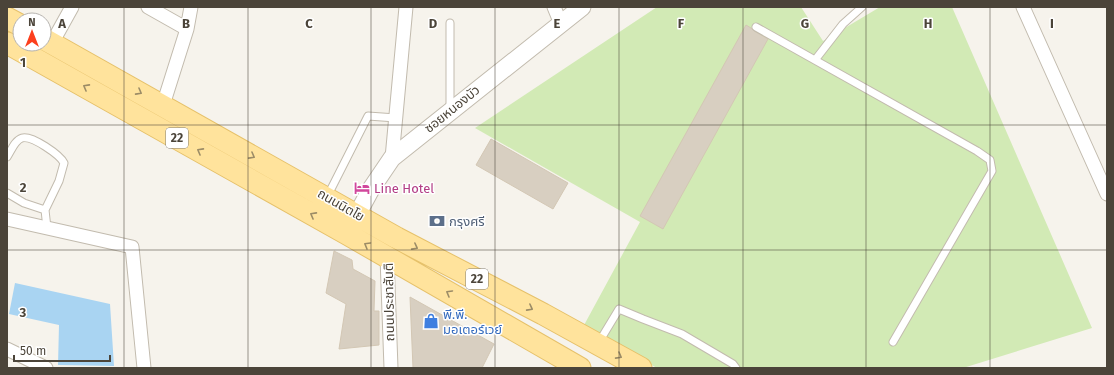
<svg xmlns="http://www.w3.org/2000/svg" width="1114" height="375" viewBox="0 0 1114 375" font-family="'Fira Sans','Noto Sans Thai',sans-serif">
  <style>
    .green { fill: #d2eab5 }
    .water { fill: #a9d4f2 }
    .building { fill: #d8cfc1; stroke: #d3c7b4 }
    .lines { fill: none; stroke-linecap: round; stroke-linejoin: round }
    .service-casing { stroke: #c2bbae; stroke-width: 9 }
    .minor-casing { stroke: #c2bbae; stroke-width: 15 }
    .tertiary-casing { stroke: #c2bbae; stroke-width: 19 }
    .primary-casing { stroke: #e6c16a; stroke-width: 23 }
    .service { stroke: #fff; stroke-width: 7 }
    .minor { stroke: #fff; stroke-width: 13 }
    .tertiary { stroke: #fff; stroke-width: 17 }
    .primary { stroke: #ffe39c; stroke-width: 21 }
    .oneway { stroke: #9c8c66 }
    .grid { fill: none; stroke: #4b4439; stroke-width: 1; stroke-opacity: 0.55 }
    .labels { text-anchor: middle; dominant-baseline: central; stroke-width: 3; stroke-linejoin: round; paint-order: stroke }
    .shield { fill: #fff; stroke: #817c74; stroke-width: 1 }
    .shield-label { font-size: 12px; font-weight: bold; fill: #4b4439 }
    .street-label { font-size: 13px; fill: #4b4439; stroke: #fff }
    .hotel-label { font-size: 13px; fill: #b23c85; stroke: #fff; text-anchor: start }
    .service-label { font-size: 13px; fill: #4e5e75; stroke: #fff; text-anchor: start }
    .shop-label { font-size: 13px; fill: #366cbe; stroke: #fff; text-anchor: start }
    .grid-label { font-size: 13px; text-anchor: middle; font-weight: bold; fill: #4b4439; stroke: #fff; stroke-width: 3; stroke-linejoin: round; paint-order: stroke }
  </style>
  <rect width="100%" height="100%" fill="#f6f3ec"/>
  <!-- green -->
  <path class="green" d="M 657,7 L 801,7 L 823,41 L 880,7 L 952,7 L 1092,328 L 963,368 L 657,368 L 583,327 L 640,222 L 475,128 Z"/>
  <!-- water -->
  <path class="water" d="M 15,283 L 110,304 L 114,366 L 58,365 L 59,325 L 9,314 Z"/>
  <!-- building -->
  <path class="building" d="M 746,25 L 751,28 L 754,31 L 768,39 L 663,229 L 640,216 Z
    M 491,139 L 568,183 L 553,209 L 476,165 Z
    M 334,251 L 352,260 L 353,269 L 375,281 L 374,311 L 379,311 L 379,345 L 339,349 L 346,304 L 326,293 Z
    M 410,297 L 494,344 L 482,368 L 413,368 Z"/>
  <g class="lines">
    <defs>
      <path id="service" d="M 756,27 L 977,151 L 990,160 L 992,171 L 893,342
        M 815,60 L 843,24 L 862,7
        M 450,111 L 450,23
        M 7,157 C 11,151 15,140 22,138 C 32,135 60,155 64,163 L 59,181 L 45,210 L 47,228
        M 7,193 L 24,203 L 45,210
        M 327,197 L 368,116 L 396,118
        M 599,342 L 619,309 L 643,319 L 682,334 L 733,364 L 736,368"/>
      <path id="minor" d="M 148,7 L 187,29
        M 554,7 L 561,24
        M 1023,7 L 1107,194
        M 52,43 L 72,7
        M 163,105 L 187,29 L 191,7
        M 392,158 L 406,7
        M 7,219 L 132,247 L 144,368
        M 387,257 L 391,368
        M 7,349 L 46,368"/>
      <path id="tertiary" d="M 351,226 L 371,189 L 392,158 L 582,7"/>
      <path id="primary" d="M 7,18 L 20,25
        M 44,39 L 397,238 L 543,314 L 641,368
        M 7,43 L 347,234 L 580,368"/>
    </defs>
    <!-- service casing -->
    <use href="#service" class="service-casing"/>
    <!-- minor casing -->
    <use href="#minor" class="minor-casing"/>
    <!-- tertiary casing -->
    <use href="#tertiary" class="tertiary-casing"/>
    <!-- primary casing -->
    <use href="#primary" class="primary-casing"/>
    <!-- service -->
    <use href="#service" class="service"/>
    <!-- minor -->
    <use href="#minor" class="minor"/>
    <!-- tertiary -->
    <use href="#tertiary" class="tertiary"/>
    <!-- primary -->
    <use href="#primary" class="primary"/>
  </g>
  <!-- one-way arrows -->
  <defs><path id="oneway-chevron" d="M-2-3.5L2.5 0L-2 3.5" fill="none" stroke-width="1.6" stroke-linecap="round" stroke-linejoin="round"/></defs>
  <g class="oneway">
    <use href="#oneway-chevron" transform="translate(86 87) rotate(-151)"/>
    <use href="#oneway-chevron" transform="translate(139 92) rotate(29)"/>
    <use href="#oneway-chevron" transform="translate(200 151) rotate(-151)"/>
    <use href="#oneway-chevron" transform="translate(252 156) rotate(29)"/>
    <use href="#oneway-chevron" transform="translate(313 215) rotate(-151)"/>
    <use href="#oneway-chevron" transform="translate(367 245) rotate(-150)"/>
    <use href="#oneway-chevron" transform="translate(415 247) rotate(28)"/>
    <use href="#oneway-chevron" transform="translate(449 293) rotate(-150)"/>
    <use href="#oneway-chevron" transform="translate(530 308) rotate(28)"/>
    <use href="#oneway-chevron" transform="translate(619 356) rotate(29)"/>
  </g>
  <!-- grid -->
  <path class="grid" d="M 124,7 L 124,368M 248,7 L 248,368M 371,7 L 371,368M 495,7 L 495,368M 619,7 L 619,368M 743,7 L 743,368M 866,7 L 866,368M 990,7 L 990,368M 7,125 L 1107,125M 7,250 L 1107,250"/>
  <!-- icons -->
  <defs>
    <symbol id="hotel-bare" viewBox="-9 -9 18 18"><path d="M-6-4.5h1.5V1H6V5H4.5V3h-9V5H-6ZM-4 0a1.8 1.8 0 1 1 3.6 0ZM.5 0V-2.5h3Q6-2.5 6 0Z" fill="#d1479c" stroke="#fff" stroke-width="2.5" paint-order="stroke"/></symbol>
    <symbol id="bank-bare" viewBox="-9 -9 18 18"><path d="M-6-4H6V4H-6ZM0-2.3a2.3 2.3 0 1 0 0 4.6a2.3 2.3 0 1 0 0-4.6Z" fill="#5c6f8a" stroke="#fff" stroke-width="2.5" paint-order="stroke"/></symbol>
    <symbol id="shop-bare" viewBox="-9 -9 18 18"><path d="M-5-2.5h2.3a2.7 3.5 0 0 1 5.4 0H5L5.5 6h-11ZM-1.5-2.5h3a1.5 2.3 0 0 0-3 0Z" fill="#3f7fe0" stroke="#fff" stroke-width="2.5" paint-order="stroke"/></symbol>
  </defs>
  <g fill-rule="evenodd">
    <use href="#hotel-bare" x="351" y="177" width="22" height="22"/>
    <use href="#bank-bare" x="426" y="210" width="22" height="22"/>
    <use href="#shop-bare" x="420" y="310" width="22" height="22"/>
  </g>
  <g class="labels">
    <!-- shield labels -->
    <g class="shield">
      <rect x="166" y="128" width="22" height="20" rx="3"/>
      <rect x="466" y="269" width="22" height="20" rx="3"/>
    </g>
    <g class="shield-label">
      <text x="177" y="138">22</text>
      <text x="477" y="279">22</text>
    </g>
    <!-- street labels -->
    <g class="street-label">
      <text transform="translate(452 109) rotate(-39)">ซอยหนองบัว</text>
      <text transform="translate(341 205) rotate(30)">ถนนนิตโย</text>
      <text transform="translate(389 302) rotate(-91)">ถนนประชาสันติ</text>
    </g>
    <!-- hotel labels -->
    <g class="hotel-label">
      <text x="374" y="188">Line Hotel</text>
    </g>
    <!-- service labels -->
    <g class="service-label">
      <text x="449" y="221">กรุงศรี</text>
    </g>
    <!-- shop labels -->
    <g class="shop-label">
      <text x="443" y="314">พี.พี.<tspan x="443" dy="15">มอเตอร์เวย์</tspan></text>
    </g>
  </g>
  <g class="grid-label">
    <text x="62" y="28">A</text>
    <text x="186" y="28">B</text>
    <text x="309" y="28">C</text>
    <text x="433" y="28">D</text>
    <text x="557" y="28">E</text>
    <text x="681" y="28">F</text>
    <text x="805" y="28">G</text>
    <text x="928" y="28">H</text>
    <text x="1052" y="28">I</text>
    <text x="23" y="67">1</text>
    <text x="23" y="192">2</text>
    <text x="23" y="317">3</text>
  </g>
  <!-- border -->
  <rect width="1114" height="375" fill="none" stroke="#4b4439" stroke-width="16"/>
  <!-- north arrow -->
  <g transform="translate(32 32)"><circle r="19" fill="#ffffff" stroke="#b7b4b0"/>
  <path d="M0-3L7 15L0 10L-7 15Z" fill="#fc3f1d"/>
  <text y="-6" font-size="11" font-weight="bold" text-anchor="middle" fill="#4b4439">N</text>
  </g>
  <!-- scale -->
  <path d="M14 355v6h96v-6" fill="none" stroke="#4b4439" stroke-width="2"/>
  <text x="20" y="355" font-size="12" fill="#4b4439" stroke="#ffffff" stroke-width="3" paint-order="stroke">50 m</text>
</svg>
